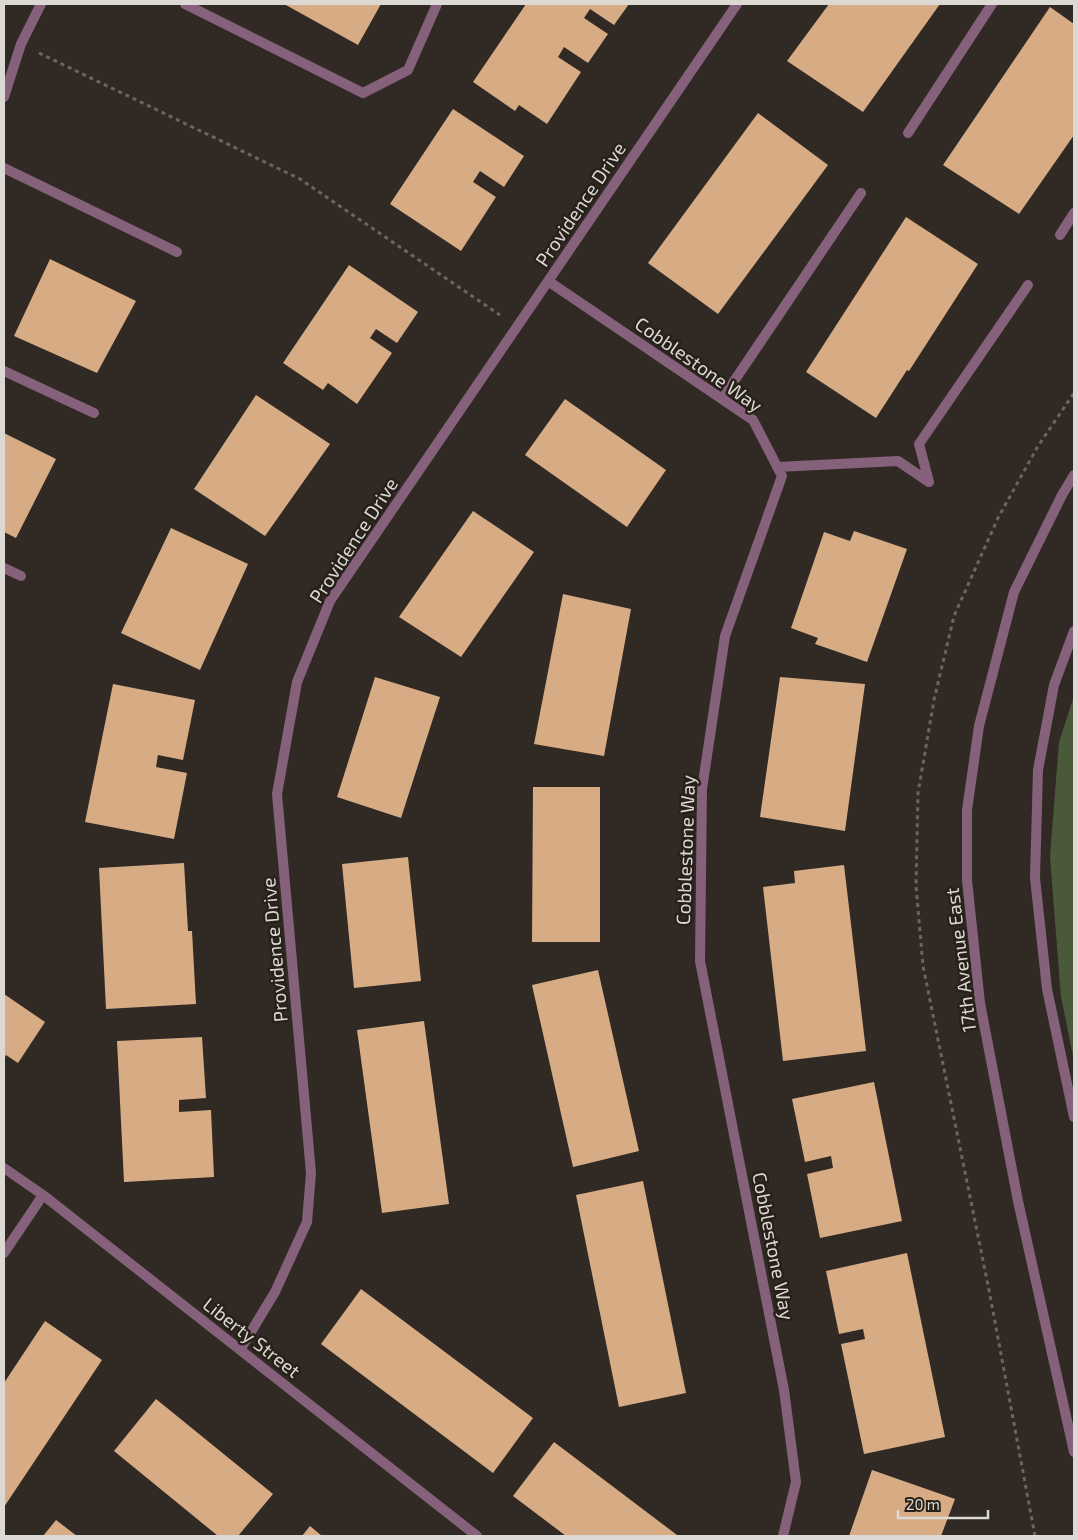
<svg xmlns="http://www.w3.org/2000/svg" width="1078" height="1540" viewBox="0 0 1078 1540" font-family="'Exo 2',sans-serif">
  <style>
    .green { fill: #4b593b }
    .building { fill: #d7ac84 }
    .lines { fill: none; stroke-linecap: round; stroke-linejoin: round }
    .path { stroke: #6b6560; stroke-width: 3; stroke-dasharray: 4 4; stroke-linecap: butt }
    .service { stroke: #86617b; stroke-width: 10 }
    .minor { stroke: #86617b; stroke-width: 10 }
    .tertiary { stroke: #86617b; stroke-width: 10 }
    .labels { text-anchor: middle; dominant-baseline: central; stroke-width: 5; stroke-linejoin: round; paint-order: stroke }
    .street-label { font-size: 19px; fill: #dcd8d4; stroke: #27211a }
  </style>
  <rect width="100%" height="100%" fill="#312a24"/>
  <!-- green -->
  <path class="green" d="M 1074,696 L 1074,1061 L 1061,997 L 1050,857 L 1059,742 Z"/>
  <!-- building -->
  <path class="building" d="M 284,4 L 381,4 L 358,45 Z
    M 526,4 L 629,4 L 614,25 L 590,9 L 584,18 L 608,34 L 588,63 L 564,47 L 558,57 L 581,72 L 547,124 L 519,105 L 515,111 L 473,82 Z
    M 829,4 L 940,4 L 863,112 L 787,61 Z
    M 1050,7 L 1074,24 L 1074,135 L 1019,214 L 943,165 Z
    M 453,109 L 524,156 L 504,187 L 480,171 L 473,182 L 496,197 L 461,251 L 390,204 Z
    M 758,113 L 828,165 L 718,314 L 648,263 Z
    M 906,217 L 978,264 L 909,371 L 907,370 L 876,418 L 806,372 Z
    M 50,259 L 136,301 L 97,373 L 14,336 Z
    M 349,265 L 418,312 L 397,343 L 376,329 L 370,338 L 392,353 L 357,404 L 328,383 L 323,390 L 283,363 Z
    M 256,395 L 330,444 L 265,536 L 194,489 Z
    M 565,399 L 666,470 L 627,527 L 525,455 Z
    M 4,433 L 56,459 L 16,538 L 4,532 Z
    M 473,511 L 534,552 L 461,657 L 399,617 Z
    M 171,528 L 248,564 L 200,670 L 121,633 Z
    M 854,531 L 907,549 L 867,662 L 815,644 L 818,638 L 791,628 L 824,532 L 850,541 Z
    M 563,594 L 631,609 L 604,756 L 534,744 Z
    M 375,677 L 440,697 L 401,818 L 337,797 Z
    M 780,677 L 865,684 L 845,831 L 760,817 Z
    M 113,684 L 195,700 L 183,760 L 158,755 L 156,767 L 187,773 L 174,839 L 85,822 Z
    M 533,787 L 600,787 L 600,942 L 532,942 Z
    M 408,857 L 421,981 L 354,988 L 342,864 Z
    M 184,863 L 188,931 L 192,931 L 196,1004 L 106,1009 L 99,868 Z
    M 844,865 L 866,1051 L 783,1061 L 763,887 L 795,883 L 794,871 Z
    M 598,970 L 639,1151 L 573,1167 L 532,985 Z
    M 4,994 L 45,1022 L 18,1063 L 6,1055 L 4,1059 Z
    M 424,1021 L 449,1204 L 382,1213 L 357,1030 Z
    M 202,1037 L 206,1098 L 179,1100 L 179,1112 L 211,1110 L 214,1177 L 124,1182 L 117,1041 Z
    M 874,1082 L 902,1221 L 820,1238 L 807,1174 L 833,1168 L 831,1156 L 805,1162 L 792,1099 Z
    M 643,1181 L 686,1393 L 619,1407 L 576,1195 Z
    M 907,1253 L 945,1437 L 864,1454 L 841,1344 L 865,1339 L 863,1329 L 839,1334 L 826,1271 Z
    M 361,1289 L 533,1418 L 493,1473 L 321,1344 Z
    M 45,1321 L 102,1360 L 4,1507 L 4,1383 Z
    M 156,1399 L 273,1494 L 238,1536 L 218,1536 L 114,1451 Z
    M 554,1442 L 677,1535 L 676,1536 L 566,1536 L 513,1496 Z
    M 872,1470 L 955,1499 L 941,1536 L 849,1536 Z
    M 56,1520 L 77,1536 L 43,1536 Z
    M 310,1526 L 322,1536 L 302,1536 Z"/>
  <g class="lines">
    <!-- path -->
    <path class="path" d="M 39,53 L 300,179 L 500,315
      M 1035,1536 L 989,1290 L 923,966 L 916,886 L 918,793 L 934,700 L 954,616 L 998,518 L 1038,446 L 1074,393"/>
    <!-- service -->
    <path class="service" d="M 185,4 L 363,93 L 408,70 L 437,4
      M 4,168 L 177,252
      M 4,371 L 94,413
      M 4,568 L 21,576"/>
    <!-- minor -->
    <path class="minor" d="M 4,97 L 21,44 L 41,4
      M 908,133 L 992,4
      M 1060,235 L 1074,213
      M 548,281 L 753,420 L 782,476 L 725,636 L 702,789 L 700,961 L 784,1390 L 796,1482 L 783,1536
      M 722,399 L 861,193
      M 777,467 L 898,461 L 929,482 L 919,444 L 1028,285
      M 4,1168 L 43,1195 L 477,1536
      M 4,1253 L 43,1195
      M 240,1350 L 275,1292 L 307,1222 L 311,1173 L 277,794 L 297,682 L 330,601 L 737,4"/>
    <!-- tertiary -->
    <path class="tertiary" d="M 1074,475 L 1062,495 L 1014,592 L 979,726 L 967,810 L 967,880 L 980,1003 L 1018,1201 L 1074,1452
      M 1074,631 L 1054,685 L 1038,770 L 1035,878 L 1047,989 L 1074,1117"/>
  </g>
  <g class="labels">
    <!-- street labels -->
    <g class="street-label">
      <text transform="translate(580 204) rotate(-56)">Providence Drive</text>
      <text transform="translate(699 364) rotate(35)">Cobblestone Way</text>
      <text transform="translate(353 540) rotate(-57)">Providence Drive</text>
      <text transform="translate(685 850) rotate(-88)">Cobblestone Way</text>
      <text transform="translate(274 950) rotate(-95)">Providence Drive</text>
      <text transform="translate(960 960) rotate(-97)">17th Avenue East</text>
      <text transform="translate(774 1246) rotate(79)">Cobblestone Way</text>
      <text transform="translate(252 1337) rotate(38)">Liberty Street</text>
    </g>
  </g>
  <!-- border -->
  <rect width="1078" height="1540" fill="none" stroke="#dcd8d4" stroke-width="10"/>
  <!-- scale -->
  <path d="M898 1510v8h90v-8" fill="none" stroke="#dcd8d4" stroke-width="2.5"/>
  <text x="906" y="1510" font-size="15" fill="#dcd8d4" stroke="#27211a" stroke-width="4" paint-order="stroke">20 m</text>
</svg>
